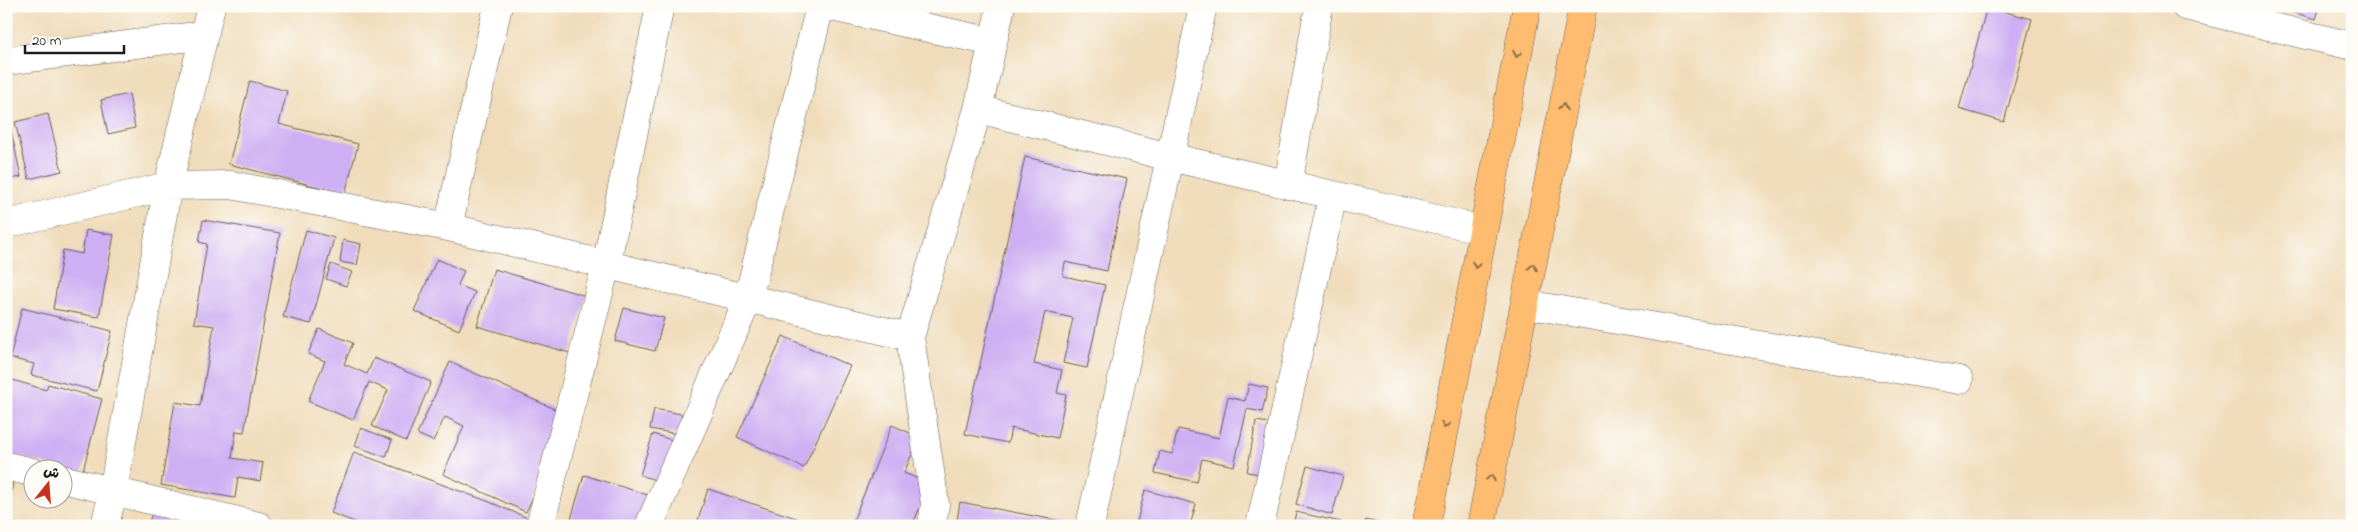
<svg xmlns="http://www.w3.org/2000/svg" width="2358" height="532" viewBox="0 0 2358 532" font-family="'Indie Flower','Playpen Sans Arabic',sans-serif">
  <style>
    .building { fill: #ceaff3 }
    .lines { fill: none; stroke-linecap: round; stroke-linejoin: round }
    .minor-casing { stroke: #665f53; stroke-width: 29 }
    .major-casing { stroke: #665f53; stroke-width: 29 }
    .minor { stroke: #fff; stroke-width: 28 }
    .major { stroke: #febc70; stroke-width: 28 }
    .oneway { stroke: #8d6c46 }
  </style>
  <rect width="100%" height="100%" fill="#fdfcf7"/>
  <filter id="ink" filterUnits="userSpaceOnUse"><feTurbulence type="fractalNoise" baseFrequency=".02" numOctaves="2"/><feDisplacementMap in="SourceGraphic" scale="10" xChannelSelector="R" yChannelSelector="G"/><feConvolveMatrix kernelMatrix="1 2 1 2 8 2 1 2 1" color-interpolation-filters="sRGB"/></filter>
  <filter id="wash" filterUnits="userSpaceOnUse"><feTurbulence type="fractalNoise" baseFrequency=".0096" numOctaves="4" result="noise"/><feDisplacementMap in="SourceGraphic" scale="20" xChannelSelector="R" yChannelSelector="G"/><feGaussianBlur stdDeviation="1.12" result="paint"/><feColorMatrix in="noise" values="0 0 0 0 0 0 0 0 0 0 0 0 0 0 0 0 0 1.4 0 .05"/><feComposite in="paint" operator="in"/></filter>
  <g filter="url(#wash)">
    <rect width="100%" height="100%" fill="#f0dcba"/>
    <g id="blocks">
      <!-- building -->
      <path class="building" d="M 2271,6 L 2320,6 L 2316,19 Z
        M 1987,7 L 2032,19 L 2004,122 L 1959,109 Z
        M 250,81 L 287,91 L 279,124 L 358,144 L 345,194 L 229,164 Z
        M 129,94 L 135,128 L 108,134 L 101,100 Z
        M 48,114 L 62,171 L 29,179 L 15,122 Z
        M 9,121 L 21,177 L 6,180 L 6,122 Z
        M 1025,157 L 1127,179 L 1107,271 L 1065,262 L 1063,276 L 1105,285 L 1087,368 L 1063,363 L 1073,318 L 1045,312 L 1034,364 L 1062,370 L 1057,393 L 1066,395 L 1057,438 L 1011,428 L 1008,443 L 965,434 Z
        M 203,220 L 280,233 L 244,432 L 236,431 L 232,458 L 263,463 L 260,481 L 238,477 L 235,498 L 161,485 L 175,402 L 200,406 L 214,326 L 194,323 L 207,244 L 199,242 Z
        M 86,230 L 114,235 L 99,317 L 53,309 L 63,250 L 82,254 Z
        M 306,230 L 334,238 L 311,324 L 283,317 Z
        M 343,240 L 361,244 L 357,265 L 340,262 Z
        M 437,259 L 464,271 L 458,285 L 475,292 L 459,330 L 414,311 Z
        M 331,264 L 352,272 L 346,286 L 326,279 Z
        M 494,269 L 586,296 L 570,353 L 477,326 Z
        M 22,308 L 112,331 L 97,391 L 31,375 L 34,364 L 10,358 Z
        M 624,308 L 664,318 L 655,351 L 615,341 Z
        M 319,329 L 353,343 L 344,364 L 367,374 L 374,358 L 431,382 L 406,441 L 372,426 L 388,390 L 369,382 L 353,420 L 308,401 L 325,361 L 308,354 Z
        M 783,336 L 850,366 L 804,468 L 737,437 Z
        M 450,362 L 570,416 L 526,512 L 443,474 L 464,426 L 445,417 L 433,441 L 417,434 Z
        M 6,378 L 46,390 L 48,384 L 102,399 L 82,474 L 6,453 Z
        M 1249,384 L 1268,388 L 1262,412 L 1247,409 L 1234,466 L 1202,459 L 1197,482 L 1155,473 L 1160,451 L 1172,454 L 1178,429 L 1219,438 L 1228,397 L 1245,401 Z
        M 654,409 L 692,416 L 689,436 L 650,429 Z
        M 1256,421 L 1275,424 L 1267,475 L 1247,472 Z
        M 892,425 L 919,437 L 904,473 L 930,484 L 912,526 L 851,526 Z
        M 361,428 L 392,440 L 386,457 L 355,446 Z
        M 653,434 L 684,444 L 670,485 L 640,475 Z
        M 354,452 L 487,501 L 547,526 L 365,526 L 331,513 Z
        M 1307,466 L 1343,476 L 1332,515 L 1296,504 Z
        M 584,475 L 648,495 L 639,526 L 569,526 Z
        M 6,483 L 13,484 L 7,509 L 6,509 Z
        M 708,489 L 802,520 L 800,526 L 696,526 Z
        M 1145,490 L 1196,504 L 1190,526 L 1136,526 Z
        M 960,502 L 1071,523 L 1071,526 L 956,526 Z
        M 154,509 L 191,526 L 147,526 Z
        M 1296,512 L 1341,522 L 1341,526 L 1293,526 Z
        M 1366,520 L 1387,525 L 1387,526 L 1364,526 Z"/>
    </g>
  </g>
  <g filter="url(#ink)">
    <use href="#blocks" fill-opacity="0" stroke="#665f53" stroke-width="1"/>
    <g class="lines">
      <defs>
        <path id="minor" d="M 827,6 L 993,42
          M 2185,6 L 2352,46
          M 6,61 L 204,35
          M 978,109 L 1170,157 L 1483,230
          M 1288,185 L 1319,6
          M 6,224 L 168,186 L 231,185 L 448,227 L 910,337
          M 448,227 L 498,6
          M 1526,304 L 1959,380
          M 6,466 L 32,472
          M 62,479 L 259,526
          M 105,526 L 113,491 L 168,186 L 211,6
          M 540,526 L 606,265 L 660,6
          M 649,526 L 748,299 L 820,6
          M 932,526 L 935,504 L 910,337 L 978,109 L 1001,6
          M 1090,526 L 1203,6
          M 1260,526 L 1333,195"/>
        <path id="major" d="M 1426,526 L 1527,6
          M 1481,526 L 1583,6"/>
      </defs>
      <!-- minor casing -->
      <use href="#minor" class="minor-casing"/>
      <!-- major casing -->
      <use href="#major" class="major-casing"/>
      <!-- minor -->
      <use href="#minor" class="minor"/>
      <!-- major -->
      <use href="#major" class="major"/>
    </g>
    <!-- one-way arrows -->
    <defs><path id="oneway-chevron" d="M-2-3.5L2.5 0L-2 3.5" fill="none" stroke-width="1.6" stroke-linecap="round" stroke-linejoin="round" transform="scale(1.25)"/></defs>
    <g class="oneway">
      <use href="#oneway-chevron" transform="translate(1517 54) rotate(101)"/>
      <use href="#oneway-chevron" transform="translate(1563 107) rotate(-79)"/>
      <use href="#oneway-chevron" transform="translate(1476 265) rotate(101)"/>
      <use href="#oneway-chevron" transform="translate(1533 267) rotate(-79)"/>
      <use href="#oneway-chevron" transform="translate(1445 425) rotate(101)"/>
      <use href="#oneway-chevron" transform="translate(1491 478) rotate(-79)"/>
    </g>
  </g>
  <!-- margin -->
  <rect width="2358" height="532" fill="none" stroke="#fdfcf7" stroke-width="25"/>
  <!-- north arrow -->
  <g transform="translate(48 484) rotate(17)"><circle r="24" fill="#fdfcf7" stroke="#a3a29f"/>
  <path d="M0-4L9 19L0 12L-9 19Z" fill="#c8321e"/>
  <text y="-8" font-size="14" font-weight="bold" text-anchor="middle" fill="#1c1c1c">ش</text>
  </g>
  <!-- scale -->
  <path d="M25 45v8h99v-8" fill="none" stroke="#1c1c1c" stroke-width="2.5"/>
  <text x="32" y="45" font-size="15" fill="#1c1c1c" stroke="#fdfcf7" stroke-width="4" paint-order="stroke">20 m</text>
</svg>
